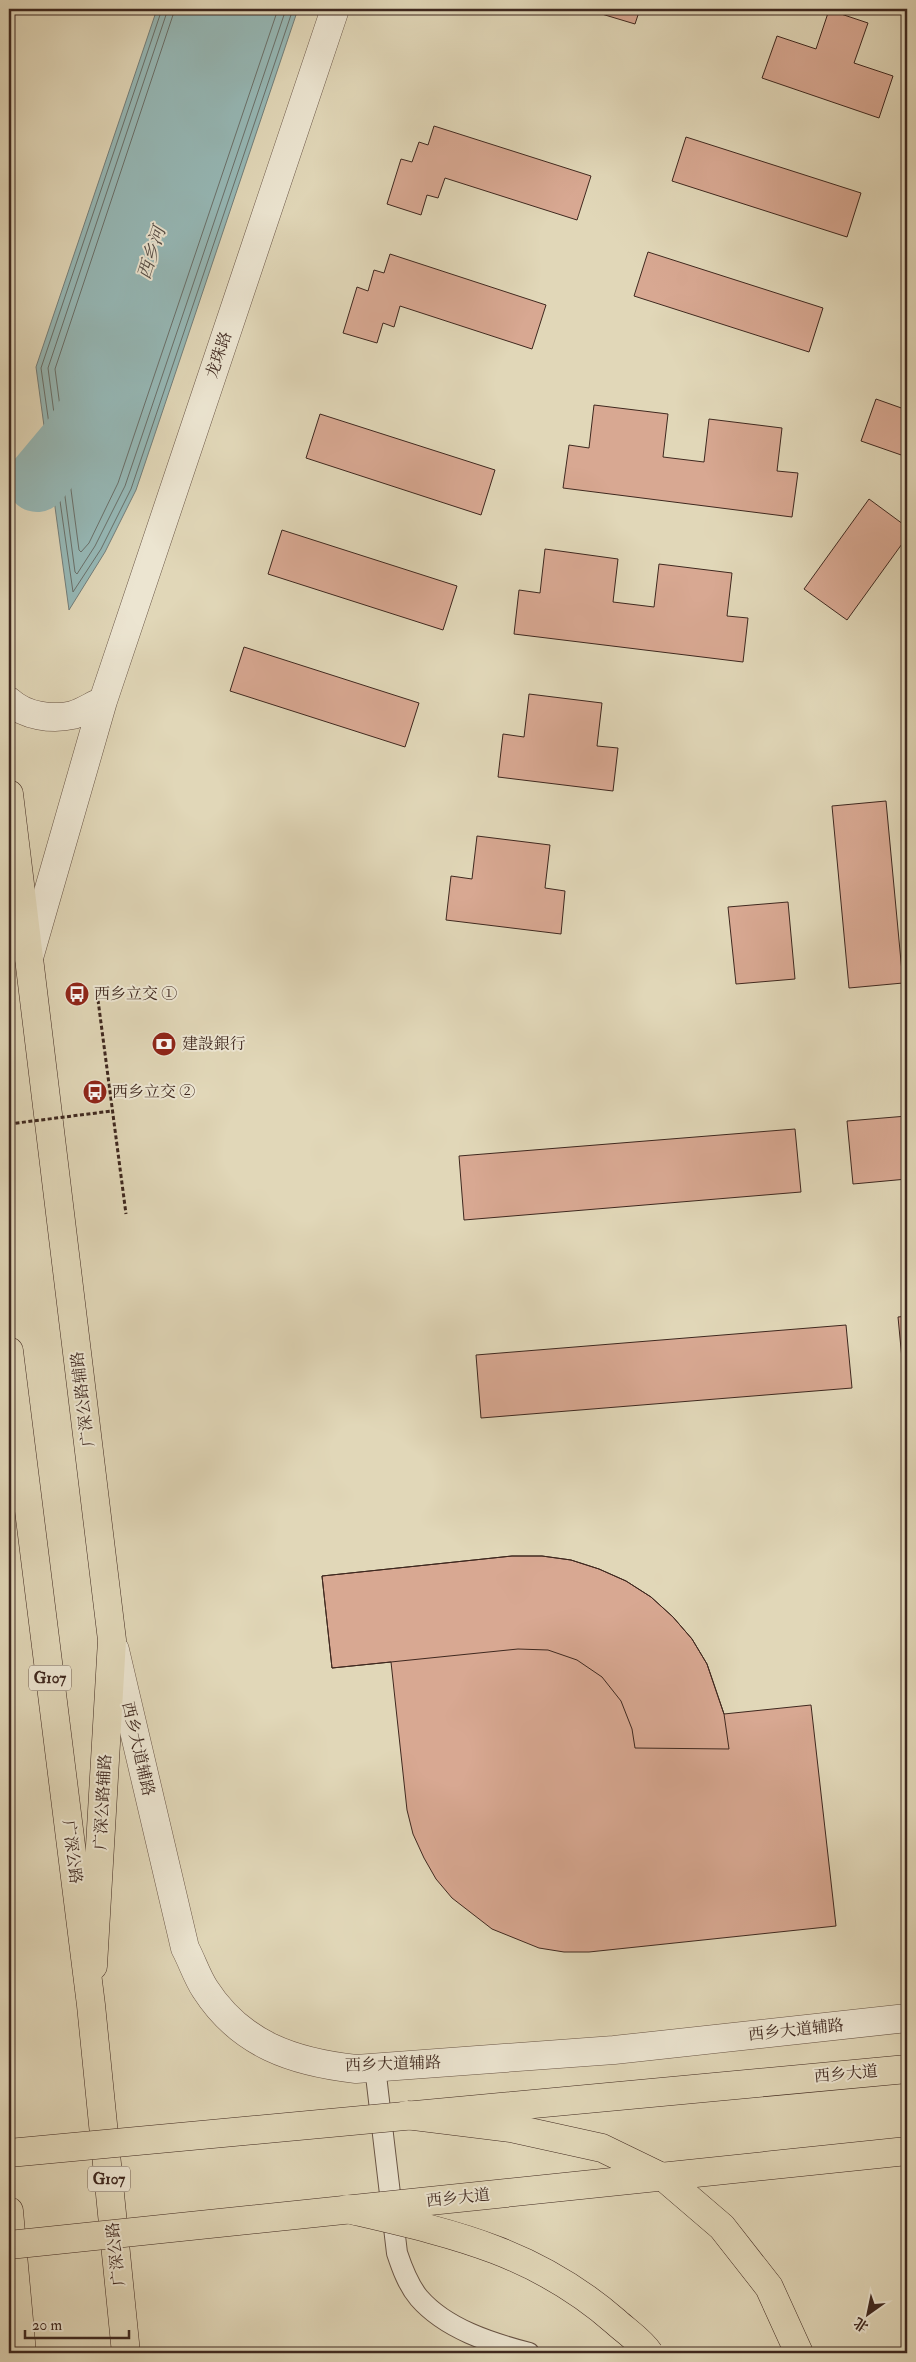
<svg xmlns="http://www.w3.org/2000/svg" width="916" height="2362" viewBox="0 0 916 2362" font-family="'IM FELL Double Pica','Noto Serif SC',serif">
  <style>
    .water { fill: #96b8b6; stroke: #737e7a }
    .lines { fill: none; stroke-linecap: round; stroke-linejoin: round }
    .shore { stroke: #6a706a; stroke-width: 1 }
    .river { stroke: #96b8b6; stroke-width: 62 }
    .building { fill: #d8a892; stroke: #3f281f }
    .service-casing { stroke: #685445; stroke-width: 22 }
    .minor-casing { stroke: #685445; stroke-width: 29 }
    .tertiary-casing { stroke: #685445; stroke-width: 29 }
    .primary-casing { stroke: #3f281f; stroke-width: 29 }
    .trunk-casing { stroke: #3f281f; stroke-width: 29 }
    .path { stroke: #3f281f; stroke-width: 3; stroke-dasharray: 4 2.5; stroke-linecap: butt }
    .service { stroke: #ece5d1; stroke-width: 20 }
    .minor { stroke: #ece5d1; stroke-width: 28 }
    .tertiary { stroke: #ece5d1; stroke-width: 28 }
    .primary { stroke: #e1d7b8; stroke-width: 28 }
    .trunk { stroke: #e1d7b8; stroke-width: 28 }
    .primary-bridge-casing { stroke: #3f281f; stroke-width: 29; stroke-linecap: butt }
    .trunk-bridge-casing { stroke: #3f281f; stroke-width: 29; stroke-linecap: butt }
    .path-bridge { stroke: #3f281f; stroke-width: 3; stroke-dasharray: 4 2.5; stroke-linecap: butt }
    .primary-bridge { stroke: #e1d7b8; stroke-width: 28 }
    .trunk-bridge { stroke: #e1d7b8; stroke-width: 28 }
    .labels { text-anchor: middle; dominant-baseline: central; stroke-width: 4; stroke-linejoin: round; paint-order: stroke }
    .shield { fill: #ece5d1; stroke: #736154; stroke-width: 1 }
    .shield-label { font-size: 15px; font-weight: bold; fill: #3f281f }
    .street-label { font-size: 16px; fill: #3f281f; stroke: #ece5d1 }
    .poi-label { font-size: 16px; fill: #3f281f; stroke: #ece5d1; text-anchor: start }
    .water-label { font-size: 18px; font-style: italic; fill: #554c45; stroke: #ece5d1 }
  </style>
  <rect width="100%" height="100%" fill="#e1d7b8"/>
  <filter id="stains"><feTurbulence type="fractalNoise" baseFrequency=".004" numOctaves="4"/><feColorMatrix values="0 0 0 0 .2 0 0 0 0 .09 0 0 0 0 .02 0 0 0 .5 -.17"/></filter>
  <radialGradient id="worn" r=".72"><stop offset=".6" stop-color="#630" stop-opacity="0"/><stop offset="1" stop-color="#630" stop-opacity=".3"/></radialGradient>
  <!-- water -->
  <path class="water" d="M 157,9 L 298,9 L 136,490 L 105,552 L 69,610 L 36,367 Z"/>
  <g class="lines">
    <!-- shore -->
    <path class="shore" d="M 162,9 L 41,368 L 73,592 L 101,549 L 131,489 L 293,9
      M 168,9 L 48,368 L 75,572 L 77,574 L 95,546 L 125,486 L 286,9
      M 175,9 L 55,369 L 79,550 L 81,552 L 89,543 L 118,483 L 278,9"/>
    <!-- river -->
    <path class="river" d="M 37,481 L 73,438 L 99,396"/>
  </g>
  <!-- building -->
  <path class="building" d="M 585,9 L 640,9 L 635,24 Z
    M 829,10 L 868,23 L 854,63 L 893,76 L 879,118 L 762,78 L 777,36 L 816,49 Z
    M 434,126 L 591,176 L 577,220 L 445,178 L 438,198 L 427,195 L 421,215 L 387,204 L 401,159 L 412,162 L 419,142 L 428,145 Z
    M 686,137 L 861,193 L 847,237 L 672,181 Z
    M 648,252 L 823,308 L 809,352 L 634,296 Z
    M 390,254 L 546,305 L 532,349 L 400,306 L 394,327 L 383,323 L 377,343 L 343,333 L 357,287 L 368,291 L 374,270 L 384,273 Z
    M 876,399 L 907,410 L 907,457 L 861,441 Z
    M 594,405 L 668,414 L 663,457 L 704,462 L 709,419 L 782,428 L 777,471 L 798,473 L 792,517 L 563,488 L 569,445 L 589,448 Z
    M 320,414 L 495,470 L 481,515 L 306,458 Z
    M 869,499 L 907,527 L 907,537 L 847,620 L 804,589 Z
    M 282,530 L 457,586 L 443,630 L 268,574 Z
    M 545,549 L 618,559 L 613,602 L 654,607 L 659,564 L 732,573 L 727,616 L 748,618 L 743,662 L 514,634 L 519,590 L 540,593 Z
    M 244,647 L 419,703 L 405,747 L 230,691 Z
    M 529,694 L 602,703 L 597,746 L 618,748 L 613,791 L 498,777 L 503,734 L 524,737 Z
    M 886,801 L 903,983 L 849,988 L 832,806 Z
    M 477,836 L 550,845 L 545,888 L 565,891 L 561,934 L 446,920 L 451,876 L 472,879 Z
    M 788,902 L 795,979 L 736,984 L 728,907 Z
    M 907,1116 L 907,1179 L 853,1184 L 847,1121 Z
    M 795,1129 L 801,1192 L 464,1220 L 459,1156 Z
    M 907,1316 L 907,1380 L 904,1380 L 898,1317 Z
    M 846,1325 L 852,1388 L 481,1418 L 476,1355 Z
    M 512,1556 L 542,1556 L 571,1560 L 599,1569 L 626,1581 L 651,1597 L 673,1617 L 692,1639 L 707,1664 L 724,1714 L 729,1749 L 635,1748 L 632,1729 L 621,1701 L 602,1677 L 577,1660 L 548,1650 L 518,1649 L 332,1668 L 322,1576 Z
    M 512,1556 L 542,1556 L 571,1560 L 599,1569 L 626,1581 L 651,1597 L 673,1617 L 692,1639 L 707,1664 L 724,1714 L 811,1705 L 836,1926 L 589,1952 L 564,1952 L 539,1948 L 492,1929 L 452,1898 L 436,1879 L 424,1858 L 413,1834 L 407,1810 L 391,1662 L 332,1668 L 322,1576 Z"/>
  <g class="lines">
    <defs>
      <path id="service" d="M 375,2067 L 397,2253 C 402,2268 408,2285 419,2298 C 446,2329 491,2343 529,2353"/>
      <path id="minor" d="M 9,701 C 25,716 52,720 73,715 C 83,712 93,705 103,701
        M 29,958 L 103,701 L 335,9"/>
      <path id="tertiary" d="M 115,1650 L 185,1948 C 192,1961 197,1977 205,1989 C 241,2045 294,2062 356,2069 L 614,2050 L 907,2018"/>
      <path id="primary" d="M 9,794 L 112,1640 L 93,1966"/>
      <path id="trunk" d="M 9,1351 L 91,2005 L 126,2353
        M 9,2211 L 22,2353"/>
    </defs>
    <!-- service casing -->
    <use href="#service" class="service-casing"/>
    <!-- minor casing -->
    <use href="#minor" class="minor-casing"/>
    <!-- tertiary casing -->
    <use href="#tertiary" class="tertiary-casing"/>
    <!-- primary casing -->
    <use href="#primary" class="primary-casing"/>
    <!-- trunk casing -->
    <use href="#trunk" class="trunk-casing"/>
    <!-- path -->
    <path class="path" d="M 98,1000 L 126,1214"/>
    <!-- service -->
    <use href="#service" class="service"/>
    <!-- minor -->
    <use href="#minor" class="minor"/>
    <!-- tertiary -->
    <use href="#tertiary" class="tertiary"/>
    <!-- primary -->
    <use href="#primary" class="primary"/>
    <!-- trunk -->
    <use href="#trunk" class="trunk"/>
    <defs>
      <path id="primary-bridge" d="M 9,2153 L 907,2069
        M 9,2245 L 907,2151"/>
      <path id="trunk-bridge" d="M 406,2115 L 511,2128 L 602,2148 L 666,2179 L 722,2227 L 769,2287 L 799,2353
        M 347,2209 C 450,2233 534,2250 616,2322 C 627,2332 641,2341 649,2353"/>
    </defs>
    <!-- primary-bridge casing -->
    <use href="#primary-bridge" class="primary-bridge-casing"/>
    <!-- trunk-bridge casing -->
    <use href="#trunk-bridge" class="trunk-bridge-casing"/>
    <!-- path-bridge -->
    <path class="path-bridge" d="M 9,1124 L 112,1111"/>
    <!-- primary-bridge -->
    <use href="#primary-bridge" class="primary-bridge"/>
    <!-- trunk-bridge -->
    <use href="#trunk-bridge" class="trunk-bridge"/>
  </g>
  <!-- icons -->
  <defs>
    <symbol id="bus-disc" viewBox="-11 -11 22 22"><circle r="9.5" fill="#8f2418" stroke="#ece5d1"/><path d="M-5-6H5V4H4V6H2V4H-2V6H-4V4H-5ZM-3.5-4V0h7V-4ZM-3.5 1.2v1.5H-2V1.2ZM2 1.2v1.5H3.5V1.2Z" fill="#fff"/></symbol>
    <symbol id="bank-disc" viewBox="-11 -11 22 22"><circle r="9.5" fill="#8f2418" stroke="#ece5d1"/><path d="M-6-4H6V4H-6ZM0-2.3a2.3 2.3 0 1 0 0 4.6a2.3 2.3 0 1 0 0-4.6Z" fill="#fff"/></symbol>
  </defs>
  <g fill-rule="evenodd">
    <use href="#bus-disc" x="63" y="980" width="28" height="28"/>
    <use href="#bank-disc" x="150" y="1030" width="28" height="28"/>
    <use href="#bus-disc" x="81" y="1078" width="28" height="28"/>
  </g>
  <g class="labels">
    <!-- shield labels -->
    <g class="shield">
      <rect x="29" y="1665.5" width="42" height="25" rx="4"/>
      <rect x="88" y="2166.5" width="42" height="25" rx="4"/>
    </g>
    <g class="shield-label">
      <text x="50" y="1678">G107</text>
      <text x="109" y="2179">G107</text>
    </g>
    <!-- street labels -->
    <g class="street-label">
      <text transform="translate(219 355) rotate(-71)">龙珠路</text>
      <text transform="translate(83 1399) rotate(-97)">广深公路辅路</text>
      <text transform="translate(138 1749) rotate(77)">西乡大道辅路</text>
      <text transform="translate(103 1802) rotate(-87)">广深公路辅路</text>
      <text transform="translate(72 1852) rotate(83)">广深公路</text>
      <text transform="translate(796 2030) rotate(-6)">西乡大道辅路</text>
      <text transform="translate(393 2064) rotate(-2)">西乡大道辅路</text>
      <text transform="translate(846 2074) rotate(-5)">西乡大道</text>
      <text transform="translate(458 2198) rotate(-6)">西乡大道</text>
      <text transform="translate(116 2254) rotate(-96)">广深公路</text>
    </g>
    <!-- poi labels -->
    <g class="poi-label">
      <text x="94" y="994">西乡立交 ①</text>
      <text x="182" y="1044">建設銀行</text>
      <text x="112" y="1092">西乡立交 ②</text>
    </g>
    <!-- water labels -->
    <g class="water-label">
      <text transform="translate(152 253) rotate(-72)">西乡河</text>
    </g>
  </g>
  <!-- margin -->
  <rect width="916" height="2362" fill="none" stroke="#e1d7b8" stroke-width="30"/>
  <rect x="10" y="10" width="896" height="2342" fill="none" stroke="#3f281f" stroke-width="2.5"/>
  <rect x="15" y="15" width="886" height="2332" fill="none" stroke="#3f281f"/>
  <!-- north arrow -->
  <g transform="translate(868 2314) rotate(213)" stroke="#ece5d1" stroke-width="4" paint-order="stroke">
  <path d="M0-4L9 19L0 12L-9 19Z" fill="#3f281f"/>
  <text y="-8" font-size="14" font-weight="bold" text-anchor="middle" fill="#3f281f">北</text>
  </g>
  <!-- scale -->
  <path d="M25 2330v8h104v-8" fill="none" stroke="#3f281f" stroke-width="2.5"/>
  <text x="32" y="2330" font-size="15" fill="#3f281f" stroke="#ece5d1" stroke-width="4" paint-order="stroke">20 m</text>
  <rect width="100%" height="100%" filter="url(#stains)"/>
  <rect width="100%" height="100%" fill="url(#worn)"/>
</svg>
